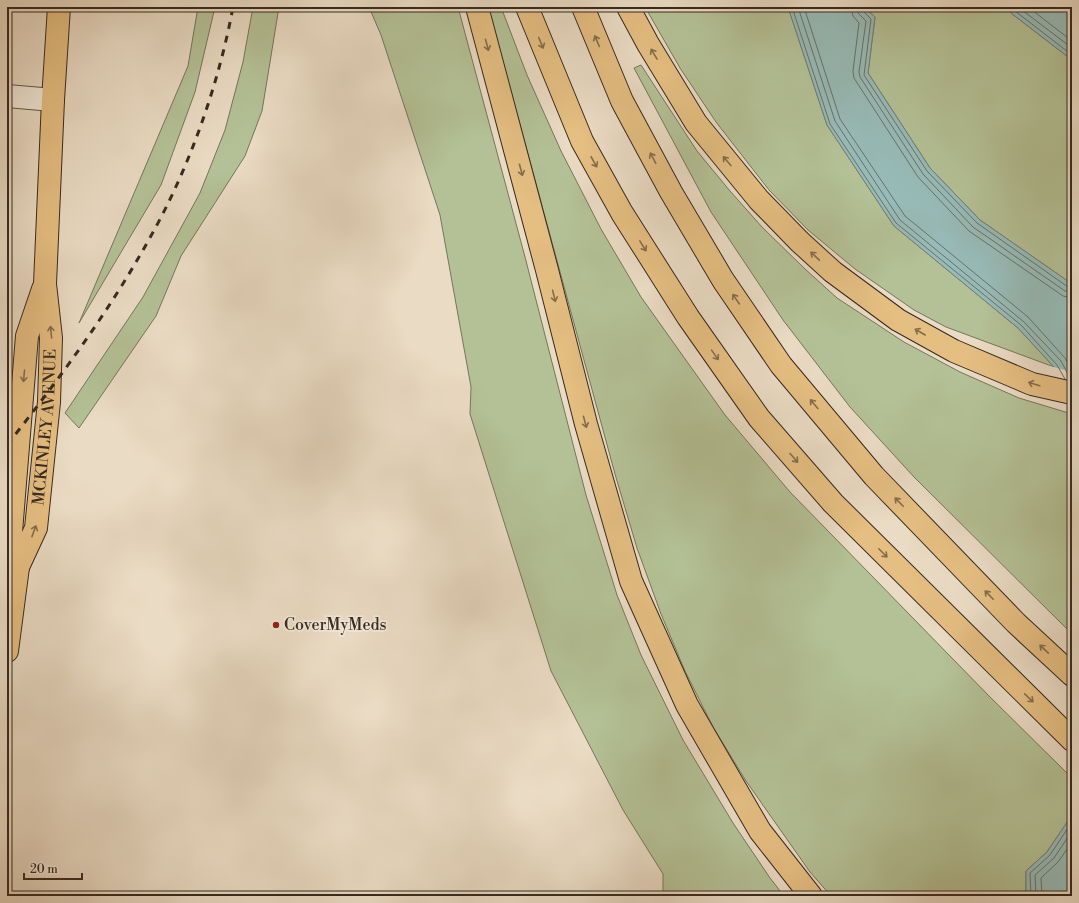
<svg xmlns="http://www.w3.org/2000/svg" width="1079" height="903" viewBox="0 0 1079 903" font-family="'Libre Bodoni',serif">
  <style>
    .green { fill: #b4c196; stroke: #76765a }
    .water { fill: #98bbb7; stroke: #71817a }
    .pier { fill: #eadbc4 }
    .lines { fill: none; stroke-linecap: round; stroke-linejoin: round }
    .shore { stroke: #68726b; stroke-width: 1 }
    .minor-casing { stroke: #645648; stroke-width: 24 }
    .major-casing { stroke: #372a1f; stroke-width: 24 }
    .highway-casing { stroke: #372a1f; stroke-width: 24 }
    .minor { stroke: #f1e8d9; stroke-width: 22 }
    .major { stroke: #e5be82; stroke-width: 22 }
    .highway { stroke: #e5be82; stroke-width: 22 }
    .rail { stroke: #372a1f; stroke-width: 3; stroke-dasharray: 7 7; stroke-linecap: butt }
    .oneway { stroke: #856d4c }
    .poi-dot { fill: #8f2418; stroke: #f1e8d9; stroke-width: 1.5 }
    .labels { text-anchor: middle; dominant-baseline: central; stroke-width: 3.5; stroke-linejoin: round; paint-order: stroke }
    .street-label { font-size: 16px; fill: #372a1f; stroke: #f1e8d9 }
    .poi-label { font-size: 16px; fill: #372a1f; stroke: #f1e8d9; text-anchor: start }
  </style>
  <rect width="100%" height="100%" fill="#eadbc4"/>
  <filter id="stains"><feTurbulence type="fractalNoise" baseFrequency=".005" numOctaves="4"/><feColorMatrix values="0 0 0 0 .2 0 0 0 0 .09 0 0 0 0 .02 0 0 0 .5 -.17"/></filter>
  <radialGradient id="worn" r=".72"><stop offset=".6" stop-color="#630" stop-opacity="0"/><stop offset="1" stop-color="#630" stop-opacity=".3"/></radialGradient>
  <!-- green -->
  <path class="green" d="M 198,7 L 215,7 L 195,92 L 161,185 L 79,323 L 188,66 Z
    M 253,7 L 279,7 L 262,111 L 245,156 L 181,256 L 156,316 L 79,428 L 65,413 L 143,297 L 200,193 L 225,130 L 243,62 Z
    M 369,7 L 458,7 L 525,257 L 586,495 L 617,595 L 641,655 L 683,740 L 733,823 L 770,878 L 784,896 L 663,896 L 663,874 L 623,810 L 551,671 L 470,414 L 471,387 L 440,215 L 381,35 Z
    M 488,7 L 501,7 L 527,75 L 561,151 L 601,229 L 641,297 L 725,415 L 790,492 L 990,697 L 1072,778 L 1072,815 L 1047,852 L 1026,871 L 1026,891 L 1028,896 L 831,896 L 810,872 L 746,781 L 713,727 L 685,671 L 661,614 L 637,548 L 615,474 Z
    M 645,7 L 788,7 L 827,125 L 894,226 L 1018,328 L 1054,367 L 946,327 L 914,310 L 855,269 L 808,230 L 769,190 L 716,122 L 680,68 Z
    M 864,7 L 1009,7 L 1011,13 L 1072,60 L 1072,284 L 980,220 L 930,168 L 868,73 L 875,17 Z
    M 641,65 L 697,151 L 730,191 L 762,227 L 804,268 L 837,298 L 904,342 L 960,372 L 1019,398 L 1072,414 L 1072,634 L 914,477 L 850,407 L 783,320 L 711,212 L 634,68 Z"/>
  <!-- water -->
  <path class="water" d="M 788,7 L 864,7 L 875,17 L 868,73 L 930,168 L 980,220 L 1072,284 L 1072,401 L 1054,367 L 1018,328 L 894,226 L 827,125 Z
    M 1009,7 L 1072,7 L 1072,60 L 1011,13 Z
    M 1072,815 L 1072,896 L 1028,896 L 1026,891 L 1026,871 L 1047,852 Z"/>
  <!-- pier -->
  <path class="pier" d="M 1050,366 L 1072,372 L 1072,403 L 1070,402 Z"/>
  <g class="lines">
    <!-- shore -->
    <path class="shore" d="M 792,7 L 830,124 L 896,223 L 1021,325 L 1057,365 L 1065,379
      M 798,7 L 835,121 L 900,220 L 1024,322 L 1061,361 L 1071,380
      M 804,7 L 840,119 L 905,216 L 1028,317 L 1065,358 L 1072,370
      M 851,7 L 853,16 L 859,23 L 853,71 L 854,78 L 918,177 L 969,231 L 1063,296 L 1072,298
      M 857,7 L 858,13 L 866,21 L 859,72 L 860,77 L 923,174 L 973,227 L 1065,291 L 1072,292
      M 862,7 L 863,11 L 871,19 L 864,75 L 927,171 L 977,223 L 1068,287 L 1072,287
      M 1013,7 L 1015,11 L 1072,55
      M 1018,7 L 1072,48
      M 1028,7 L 1072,41
      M 1031,896 L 1030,873 L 1050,855 L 1072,822
      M 1036,896 L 1035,875 L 1054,858 L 1072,831
      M 1042,896 L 1041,878 L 1058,862 L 1072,842"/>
    <defs>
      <path id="minor" d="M 7,96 L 53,100"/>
      <g id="major">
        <path d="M 18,567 L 11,532 L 27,336 L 43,289"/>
        <path id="s1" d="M 7,651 L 18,567 L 36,528 L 49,402 L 51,338 L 45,284 L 53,100 L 59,7"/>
      </g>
      <path id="highway" d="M 477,7 L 547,270 L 586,424 L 631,581 L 687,705 L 760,831 L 811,896
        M 527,7 L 582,141 L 622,213 L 688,317 L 759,418 L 833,503 L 1072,740
        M 583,7 L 622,101 L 671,192 L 723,280 L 781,365 L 874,476 L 1016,623 L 1072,675
        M 628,7 L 648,44 L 696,123 L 759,200 L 800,242 L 833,272 L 898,320 L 954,351 L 1032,384 L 1072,393"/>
    </defs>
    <!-- minor casing -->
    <use href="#minor" class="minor-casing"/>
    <!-- major casing -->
    <use href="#major" class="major-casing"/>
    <!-- highway casing -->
    <use href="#highway" class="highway-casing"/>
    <!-- minor -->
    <use href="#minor" class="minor"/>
    <!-- major -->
    <use href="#major" class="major"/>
    <!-- highway -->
    <use href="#highway" class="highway"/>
    <!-- rail -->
    <path class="rail" d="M 7,445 C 60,378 111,309 152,234 C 190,166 219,83 233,7"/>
  </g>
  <!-- one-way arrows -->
  <defs><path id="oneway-shaft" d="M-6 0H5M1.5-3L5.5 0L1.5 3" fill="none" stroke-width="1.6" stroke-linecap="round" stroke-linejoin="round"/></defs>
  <g class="oneway">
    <use href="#oneway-shaft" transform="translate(597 41) rotate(-113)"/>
    <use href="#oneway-shaft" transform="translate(541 43) rotate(68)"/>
    <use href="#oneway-shaft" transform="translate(487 45) rotate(75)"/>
    <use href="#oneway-shaft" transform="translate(654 54) rotate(-121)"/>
    <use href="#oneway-shaft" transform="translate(653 158) rotate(-118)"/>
    <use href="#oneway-shaft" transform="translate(727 161) rotate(-130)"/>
    <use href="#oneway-shaft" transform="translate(594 162) rotate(61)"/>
    <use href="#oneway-shaft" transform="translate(521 170) rotate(75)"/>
    <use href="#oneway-shaft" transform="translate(643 246) rotate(58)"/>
    <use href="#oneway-shaft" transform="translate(815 256) rotate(-137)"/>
    <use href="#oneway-shaft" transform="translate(554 296) rotate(76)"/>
    <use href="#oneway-shaft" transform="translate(736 299) rotate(-124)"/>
    <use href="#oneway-shaft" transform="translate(51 332) rotate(-96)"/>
    <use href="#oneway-shaft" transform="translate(920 332) rotate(-150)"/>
    <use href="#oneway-shaft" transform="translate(715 355) rotate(55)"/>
    <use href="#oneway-shaft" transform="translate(24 376) rotate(95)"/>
    <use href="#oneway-shaft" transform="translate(1034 384) rotate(-163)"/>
    <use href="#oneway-shaft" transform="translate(814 404) rotate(-130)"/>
    <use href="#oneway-shaft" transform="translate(585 422) rotate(75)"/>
    <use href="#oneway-shaft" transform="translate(794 458) rotate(49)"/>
    <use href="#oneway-shaft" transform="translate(899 502) rotate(-134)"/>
    <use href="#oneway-shaft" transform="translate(34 531) rotate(-70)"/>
    <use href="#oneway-shaft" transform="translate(883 553) rotate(45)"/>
    <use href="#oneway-shaft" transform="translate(989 595) rotate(-134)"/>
    <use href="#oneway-shaft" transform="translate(1044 649) rotate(-137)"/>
    <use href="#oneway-shaft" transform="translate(1029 698) rotate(44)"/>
  </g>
  <!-- markers -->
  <circle class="poi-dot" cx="276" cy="625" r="4"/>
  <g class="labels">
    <!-- street labels -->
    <g class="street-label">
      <text stroke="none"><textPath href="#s1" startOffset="229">MCKINLEY AVENUE</textPath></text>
    </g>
    <!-- poi labels -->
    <g class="poi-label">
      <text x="284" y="625">CoverMyMeds</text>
    </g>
  </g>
  <!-- margin -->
  <rect width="1079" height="903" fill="none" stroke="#eadbc4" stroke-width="24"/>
  <rect x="8" y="8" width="1063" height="887" fill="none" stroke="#372a1f" stroke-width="2"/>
  <rect x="12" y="12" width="1055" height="879" fill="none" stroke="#372a1f"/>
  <!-- scale -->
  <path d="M24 873v6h58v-6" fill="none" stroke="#372a1f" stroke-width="2"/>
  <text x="30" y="873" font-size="12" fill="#372a1f" stroke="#f1e8d9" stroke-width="3" paint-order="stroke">20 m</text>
  <rect width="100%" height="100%" filter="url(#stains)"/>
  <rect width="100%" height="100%" fill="url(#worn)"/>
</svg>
